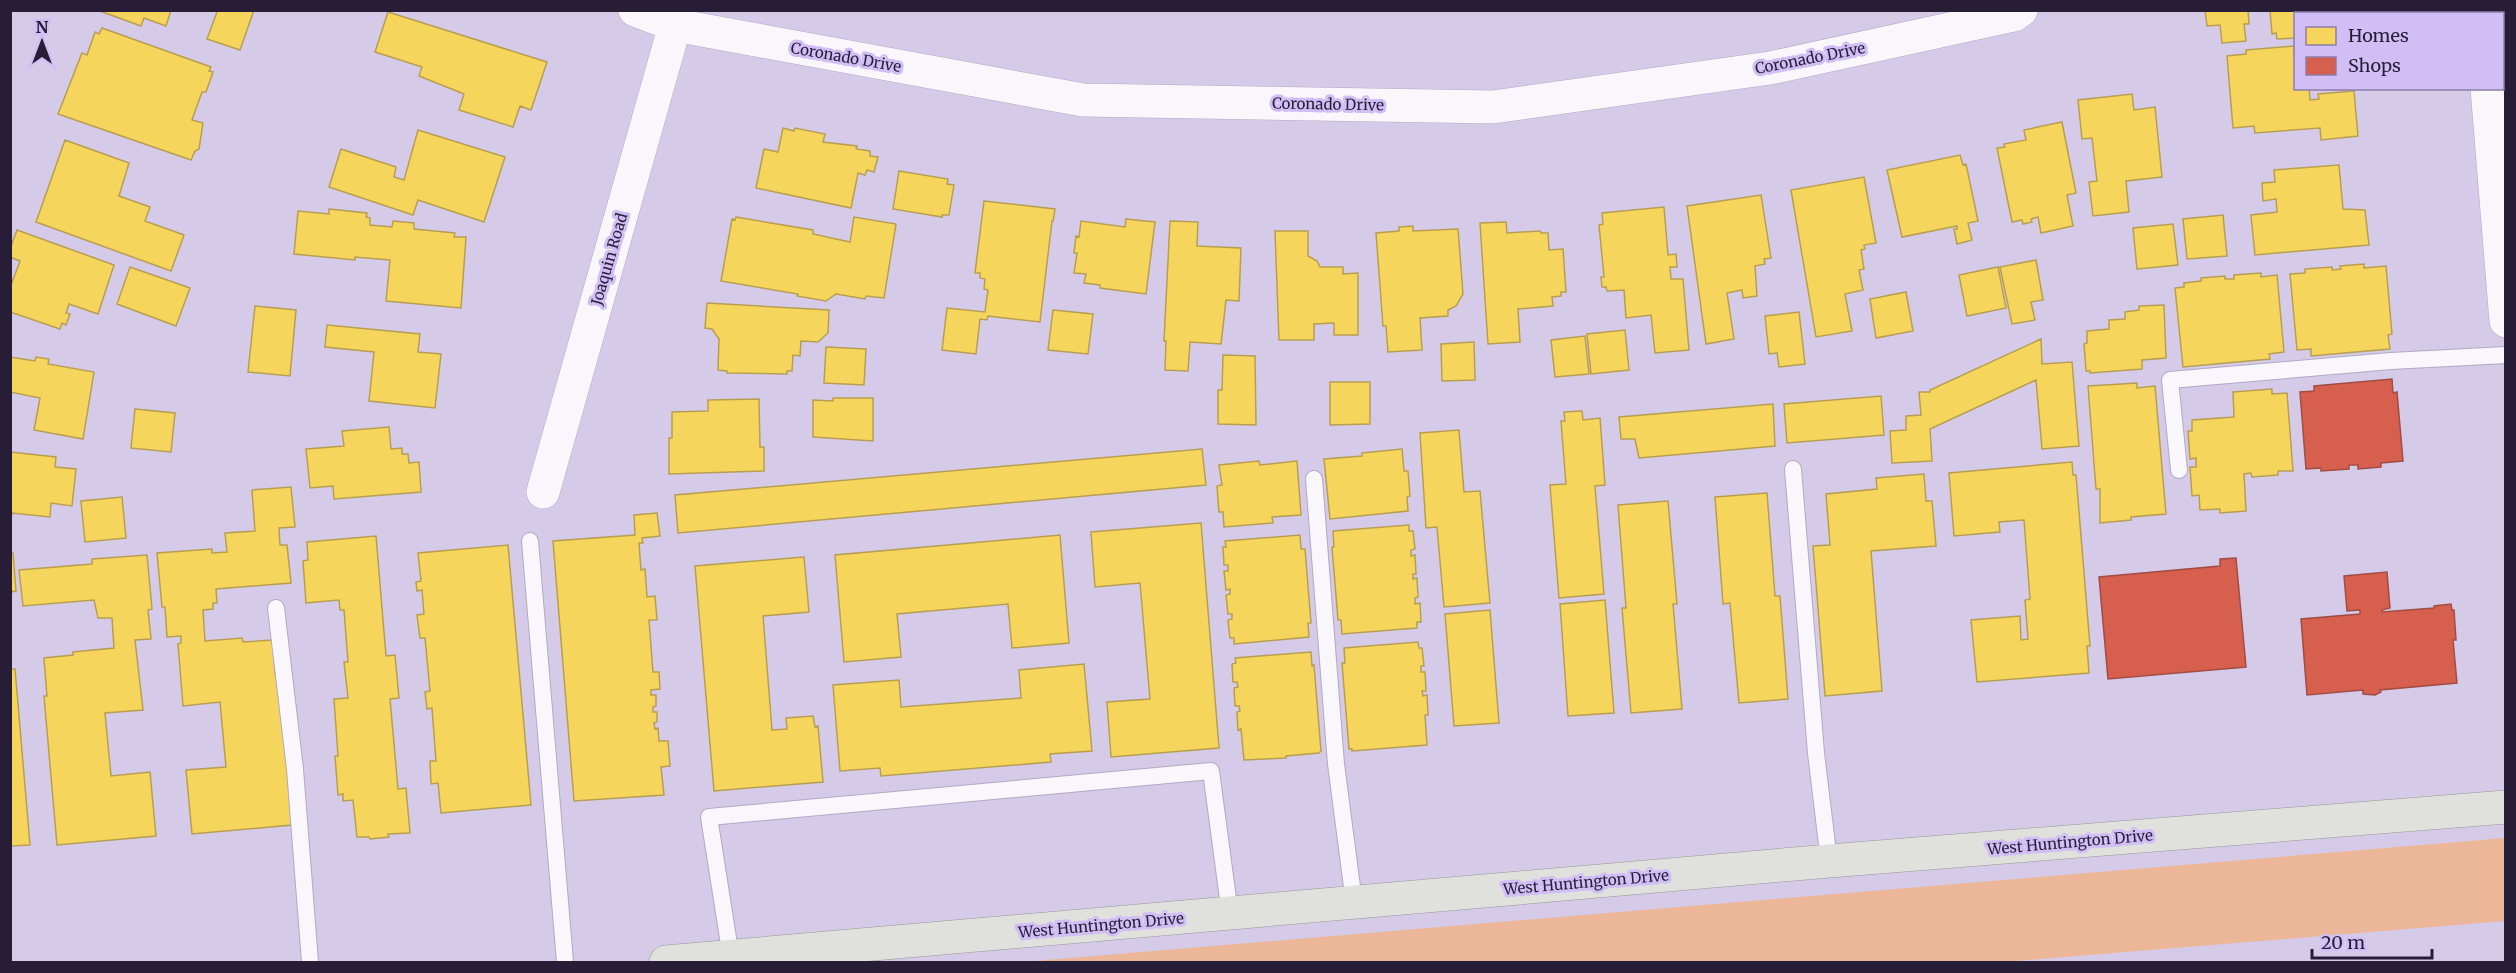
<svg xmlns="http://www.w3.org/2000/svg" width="2516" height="973" viewBox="0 0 2516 973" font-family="Merriweather,serif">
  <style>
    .green { fill: #ecb698 }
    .homes { fill: #f6d55c; stroke: #b89e51; stroke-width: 1.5 }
    .shops { fill: #d6604d; stroke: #a24c46; stroke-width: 1.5 }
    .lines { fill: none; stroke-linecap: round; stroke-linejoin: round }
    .service-casing { stroke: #b2a9c3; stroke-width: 18 }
    .minor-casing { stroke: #b2a9c3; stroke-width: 34 }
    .primary-casing { stroke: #989697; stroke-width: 34 }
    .service { stroke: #f9f7fc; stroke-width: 16 }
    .minor { stroke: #f9f7fc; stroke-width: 33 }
    .primary { stroke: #e0e1dd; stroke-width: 33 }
    .labels { text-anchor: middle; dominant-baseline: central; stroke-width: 6; stroke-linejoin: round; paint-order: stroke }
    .street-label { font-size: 15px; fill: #271d37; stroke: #d1bef5 }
  </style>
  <rect width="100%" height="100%" fill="#d5cbe8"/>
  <!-- green -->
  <path class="green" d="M 2505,838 L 2505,921 L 2004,962 L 1022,962 Z"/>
  <!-- homes -->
  <path class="homes" d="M 97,10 L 171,10 L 166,26 L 144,18 L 141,26 Z
    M 211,10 L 254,10 L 240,50 L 207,39 L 217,12 Z
    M 2205,10 L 2248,10 L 2249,24 L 2244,24 L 2246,41 L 2222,43 L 2220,25 L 2207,26 Z
    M 2270,10 L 2348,10 L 2348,14 L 2296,14 L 2296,38 L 2277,39 L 2276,33 L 2272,34 Z
    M 388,12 L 547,62 L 531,110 L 520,106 L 513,127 L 459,110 L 464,94 L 419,76 L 422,67 L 375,52 Z
    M 102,28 L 211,67 L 209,71 L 213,72 L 206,92 L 202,92 L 192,120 L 203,123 L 199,149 L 195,151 L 191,160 L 58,114 L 82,53 L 87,55 L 95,32 L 99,34 Z
    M 2294,46 L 2296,88 L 2309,88 L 2310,100 L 2319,99 L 2318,94 L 2354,91 L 2358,136 L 2321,140 L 2320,128 L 2255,133 L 2254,126 L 2233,128 L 2227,56 L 2246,54 L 2246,50 Z
    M 2132,94 L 2134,110 L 2155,107 L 2162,177 L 2126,181 L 2129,212 L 2093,216 L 2089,182 L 2097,181 L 2092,138 L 2082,139 L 2078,100 Z
    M 2062,122 L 2076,193 L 2067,195 L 2073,226 L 2041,233 L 2038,217 L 2031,219 L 2032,222 L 2023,224 L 2022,220 L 2012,222 L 1997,148 L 2005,147 L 2004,144 L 2026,140 L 2024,130 Z
    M 783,128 L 794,131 L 795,128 L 825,134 L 823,142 L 857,146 L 856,149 L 870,151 L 870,156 L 878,157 L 874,172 L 867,170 L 865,175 L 858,173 L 851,208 L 756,188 L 764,149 L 778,152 Z
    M 418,130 L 505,157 L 484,222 L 418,200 L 413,215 L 329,187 L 341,149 L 396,167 L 394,177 L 404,180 Z
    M 65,140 L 129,163 L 119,196 L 150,207 L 145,221 L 184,235 L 171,271 L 36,222 Z
    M 1960,155 L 1963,165 L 1966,164 L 1978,221 L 1968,223 L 1972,240 L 1957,244 L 1954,229 L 1957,229 L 1957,226 L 1902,237 L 1887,170 Z
    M 2339,165 L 2343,209 L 2365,210 L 2369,245 L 2255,255 L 2251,215 L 2277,212 L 2276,199 L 2263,201 L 2262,183 L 2275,182 L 2274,170 Z
    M 899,171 L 948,179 L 947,184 L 954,185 L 949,215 L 942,215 L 942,217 L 893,209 Z
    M 1864,177 L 1876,243 L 1864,245 L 1865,249 L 1861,250 L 1864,269 L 1859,270 L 1863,290 L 1845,294 L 1852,331 L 1816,337 L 1791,190 Z
    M 1761,195 L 1771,258 L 1764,259 L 1765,264 L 1755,266 L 1757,296 L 1743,298 L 1742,290 L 1727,293 L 1734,339 L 1706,344 L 1687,206 Z
    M 984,201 L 1055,209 L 1053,221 L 1052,221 L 1040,322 L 988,316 L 987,320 L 980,319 L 976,354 L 942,350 L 947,308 L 985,312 L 988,290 L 984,289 L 985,279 L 980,278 L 980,273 L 975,273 Z
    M 1664,207 L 1668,255 L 1676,254 L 1677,267 L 1670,267 L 1671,279 L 1683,279 L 1689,350 L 1655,353 L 1651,315 L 1626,318 L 1624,290 L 1607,291 L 1606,287 L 1602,287 L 1601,277 L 1604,277 L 1599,225 L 1603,224 L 1602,213 Z
    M 329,209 L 367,213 L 366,217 L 370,218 L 370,225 L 392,227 L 393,221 L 414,223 L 414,229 L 455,233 L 454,237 L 466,237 L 461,308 L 386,301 L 390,260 L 355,257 L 355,260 L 294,254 L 298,211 L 329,214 Z
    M 2223,215 L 2227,256 L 2187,259 L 2183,219 Z
    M 736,217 L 813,230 L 813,234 L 850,242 L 854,217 L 896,224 L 884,298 L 866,296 L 865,299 L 836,294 L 826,301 L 797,296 L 798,294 L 721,281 L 732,219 L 735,220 Z
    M 1126,219 L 1155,222 L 1146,294 L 1100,288 L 1100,285 L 1084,283 L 1086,274 L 1074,273 L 1077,253 L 1074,253 L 1076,236 L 1079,237 L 1081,221 L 1125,227 Z
    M 1170,221 L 1198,222 L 1197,246 L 1241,248 L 1239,301 L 1226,300 L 1221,344 L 1190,342 L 1188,371 L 1165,370 L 1166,341 L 1164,341 Z
    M 1506,222 L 1507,233 L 1540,231 L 1541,233 L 1548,233 L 1549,250 L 1563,249 L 1566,292 L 1561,292 L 1561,296 L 1552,297 L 1553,306 L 1518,309 L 1520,342 L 1488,344 L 1480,223 Z
    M 2173,224 L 2178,265 L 2137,269 L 2133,228 Z
    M 1413,226 L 1413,231 L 1458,229 L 1463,294 L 1456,306 L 1448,310 L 1448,316 L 1420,318 L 1422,350 L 1388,352 L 1386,326 L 1383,326 L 1376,233 L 1399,231 L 1399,227 Z
    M 17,230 L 114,265 L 98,314 L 69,304 L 66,313 L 70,314 L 66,325 L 62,323 L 60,329 L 10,312 L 10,288 L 20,261 L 10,257 L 10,249 Z
    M 1275,231 L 1308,231 L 1308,256 L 1317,261 L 1320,267 L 1343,267 L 1343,274 L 1358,273 L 1358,335 L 1334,335 L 1334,323 L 1314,324 L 1314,340 L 1279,340 Z
    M 2036,260 L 2043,300 L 2031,302 L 2035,320 L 2012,324 L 2000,267 Z
    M 2364,264 L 2364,268 L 2386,266 L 2392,334 L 2388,335 L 2390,349 L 2311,356 L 2311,349 L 2297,350 L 2290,274 L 2305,273 L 2305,269 L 2332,267 L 2332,270 L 2341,269 L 2340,266 Z
    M 130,267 L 190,288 L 176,326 L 117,304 Z
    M 1998,267 L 2006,308 L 1967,316 L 1959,275 Z
    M 2261,273 L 2261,277 L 2277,275 L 2284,352 L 2269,354 L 2270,359 L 2183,367 L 2175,288 L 2184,287 L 2184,283 L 2201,281 L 2201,278 L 2225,276 L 2225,279 L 2234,279 L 2234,275 Z
    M 1906,292 L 1913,331 L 1876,338 L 1870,299 Z
    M 707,303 L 829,310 L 828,333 L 818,342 L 801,341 L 800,356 L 793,355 L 792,371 L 787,371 L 787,374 L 727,373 L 727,371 L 718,370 L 719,339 L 712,329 L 705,328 Z
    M 2164,305 L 2166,358 L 2142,360 L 2142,369 L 2090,373 L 2090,371 L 2086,371 L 2084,344 L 2087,343 L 2087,331 L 2109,329 L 2109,320 L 2125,319 L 2125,312 L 2139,310 L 2139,306 Z
    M 255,306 L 296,310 L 290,376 L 248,372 Z
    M 1053,310 L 1093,314 L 1088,354 L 1048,350 Z
    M 1799,312 L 1805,364 L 1779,367 L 1777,353 L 1769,354 L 1765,316 Z
    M 327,325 L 420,334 L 418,352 L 441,354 L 435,408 L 369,401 L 374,352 L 325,347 Z
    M 1625,330 L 1629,370 L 1591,374 L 1587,334 Z
    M 1585,336 L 1589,374 L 1555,377 L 1551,340 Z
    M 2041,339 L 2042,364 L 2072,362 L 2079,446 L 2042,449 L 2036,380 L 1930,429 L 1932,461 L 1892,463 L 1890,431 L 1906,430 L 1906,416 L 1921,415 L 1919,392 L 1930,392 L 1930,390 Z
    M 1474,342 L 1475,380 L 1442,381 L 1441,344 Z
    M 826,347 L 866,349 L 864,385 L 824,383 Z
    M 1223,355 L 1255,356 L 1256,425 L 1218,424 L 1218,390 L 1222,390 Z
    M 10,357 L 35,361 L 36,357 L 49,359 L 48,364 L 94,372 L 83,439 L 34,430 L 40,398 L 10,392 Z
    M 1330,382 L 1370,382 L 1370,424 L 1330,425 Z
    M 2137,383 L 2137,388 L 2155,386 L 2166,514 L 2131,517 L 2131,520 L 2100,523 L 2100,489 L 2096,489 L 2088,386 Z
    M 2272,389 L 2272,394 L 2287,393 L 2293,471 L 2278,471 L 2278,475 L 2252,477 L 2251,473 L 2244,474 L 2246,511 L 2220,513 L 2220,509 L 2200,510 L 2199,495 L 2192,496 L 2190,467 L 2196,467 L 2196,458 L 2190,459 L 2188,431 L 2192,431 L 2192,420 L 2234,417 L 2233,392 Z
    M 1881,396 L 1884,435 L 1787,443 L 1784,404 Z
    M 833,398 L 873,398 L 873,441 L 813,437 L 813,400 L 833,401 Z
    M 759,399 L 760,447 L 764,447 L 764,471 L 669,474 L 669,438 L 672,438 L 672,412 L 708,411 L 708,400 Z
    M 1773,404 L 1775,446 L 1639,458 L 1635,439 L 1621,439 L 1619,417 Z
    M 135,409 L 175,413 L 171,452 L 131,448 Z
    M 1582,411 L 1583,420 L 1600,418 L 1605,485 L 1595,486 L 1604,594 L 1559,598 L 1550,485 L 1566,484 L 1561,421 L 1565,421 L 1564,412 Z
    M 389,427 L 391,449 L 402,448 L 402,454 L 408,454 L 409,463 L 419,462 L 421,492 L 334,499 L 333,486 L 310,488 L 306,449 L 344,446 L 342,431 Z
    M 1459,430 L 1464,492 L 1480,491 L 1490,603 L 1444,607 L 1437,527 L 1426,528 L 1420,433 Z
    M 1202,449 L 1206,485 L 678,533 L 675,495 Z
    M 1402,449 L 1404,471 L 1408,471 L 1410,496 L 1407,497 L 1408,511 L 1330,519 L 1324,459 L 1362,456 L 1362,453 Z
    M 10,452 L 56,457 L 55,467 L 76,469 L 72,506 L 51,503 L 50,517 L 12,513 L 10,527 Z
    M 1259,461 L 1260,465 L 1297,461 L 1301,515 L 1272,517 L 1273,523 L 1224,527 L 1223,512 L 1219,512 L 1217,486 L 1222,485 L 1219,465 Z
    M 2072,462 L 2073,475 L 2076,475 L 2090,646 L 2087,646 L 2089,673 L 1977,682 L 1971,620 L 2020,616 L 2021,640 L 2028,639 L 2025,600 L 2030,599 L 2024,520 L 1999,522 L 2000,532 L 1954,536 L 1949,473 Z
    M 1924,474 L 1926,501 L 1932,501 L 1936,546 L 1871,551 L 1882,691 L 1825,696 L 1813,546 L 1830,545 L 1826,494 L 1877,489 L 1876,478 Z
    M 291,487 L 295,527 L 279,528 L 280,545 L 287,545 L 291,583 L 216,589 L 217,603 L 213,603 L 213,609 L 203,610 L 205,641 L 242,638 L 243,642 L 273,640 L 275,674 L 279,674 L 292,825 L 192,834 L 186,770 L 226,767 L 220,702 L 183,706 L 178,644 L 181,643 L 181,636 L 167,637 L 165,607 L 162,607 L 157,553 L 212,549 L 212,553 L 227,552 L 225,533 L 255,531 L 252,490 Z
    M 1767,493 L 1775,596 L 1780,596 L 1788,699 L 1739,703 L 1730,603 L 1723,604 L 1715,497 Z
    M 122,497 L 126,538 L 85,542 L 81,501 Z
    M 1668,501 L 1677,604 L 1673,604 L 1682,709 L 1631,713 L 1622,608 L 1626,608 L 1618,505 Z
    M 657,513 L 660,536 L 642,538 L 643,543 L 639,543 L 641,570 L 645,569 L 647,597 L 655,596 L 657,620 L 649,620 L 653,672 L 659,672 L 660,689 L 651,690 L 651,695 L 656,695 L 656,706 L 653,707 L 653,712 L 657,712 L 657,722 L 654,723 L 655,729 L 658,728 L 659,741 L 668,741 L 670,766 L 661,767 L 664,795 L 574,801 L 553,541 L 635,535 L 634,515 Z
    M 1201,523 L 1219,748 L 1111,757 L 1107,702 L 1150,699 L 1140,583 L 1095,587 L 1091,532 Z
    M 1409,525 L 1409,531 L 1413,531 L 1415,549 L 1411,550 L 1411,556 L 1415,555 L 1416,574 L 1413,574 L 1413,579 L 1417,578 L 1418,597 L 1415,598 L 1415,604 L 1420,603 L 1421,622 L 1417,622 L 1417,628 L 1342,634 L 1341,620 L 1338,620 L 1332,547 L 1334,547 L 1333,531 Z
    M 1060,535 L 1069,643 L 1012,648 L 1008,604 L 897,614 L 901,657 L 844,662 L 835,555 Z
    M 1300,535 L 1301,549 L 1305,549 L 1311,623 L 1308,623 L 1309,637 L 1234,644 L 1234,638 L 1230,638 L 1228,620 L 1232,619 L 1232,614 L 1228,614 L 1226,595 L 1230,594 L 1230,589 L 1226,590 L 1224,571 L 1228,571 L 1228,565 L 1224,565 L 1223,547 L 1226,547 L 1225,541 Z
    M 376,536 L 386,656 L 395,655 L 399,698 L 390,699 L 398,789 L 406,788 L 410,833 L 388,834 L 389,837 L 370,839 L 369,837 L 357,837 L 353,800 L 343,801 L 343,794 L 338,795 L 335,756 L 338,756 L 334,699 L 348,698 L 344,662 L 348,662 L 344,610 L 340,610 L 339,600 L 306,603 L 303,561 L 308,560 L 307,542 Z
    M 508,545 L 531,805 L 441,813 L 438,783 L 431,784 L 430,761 L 436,761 L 432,708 L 427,709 L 425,692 L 430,691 L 425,638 L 420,638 L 417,615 L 424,614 L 422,590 L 417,591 L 416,582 L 421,581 L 418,553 Z
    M 10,553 L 13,553 L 16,591 L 10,592 Z
    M 147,555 L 152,609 L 148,610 L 151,639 L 135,640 L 143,710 L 105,713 L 111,776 L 150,772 L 156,836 L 57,845 L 44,696 L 47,696 L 44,658 L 73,655 L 73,652 L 114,648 L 112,618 L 98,618 L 94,600 L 23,606 L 19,570 L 92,564 L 92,559 Z
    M 804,557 L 809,612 L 763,616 L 772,730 L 787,729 L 786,718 L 813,716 L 815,727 L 818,726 L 823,782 L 714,791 L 695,566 Z
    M 1605,600 L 1614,713 L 1568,716 L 1560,604 Z
    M 1490,610 L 1499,723 L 1454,726 L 1445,614 Z
    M 1418,642 L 1419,648 L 1422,648 L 1424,666 L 1421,666 L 1421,672 L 1425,672 L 1426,691 L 1422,691 L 1423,696 L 1427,695 L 1428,715 L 1425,715 L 1427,745 L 1352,751 L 1352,749 L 1349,749 L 1342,663 L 1345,663 L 1344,648 Z
    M 1311,652 L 1312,666 L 1314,665 L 1321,751 L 1319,753 L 1286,756 L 1286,758 L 1244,760 L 1241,729 L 1238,730 L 1237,712 L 1240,711 L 1239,706 L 1235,706 L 1234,688 L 1238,687 L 1237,682 L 1233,682 L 1232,664 L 1236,663 L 1235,658 Z
    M 1084,664 L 1092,751 L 1050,754 L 1051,762 L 881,776 L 880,768 L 840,771 L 833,685 L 899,680 L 901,707 L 1021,698 L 1019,670 Z
    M 10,669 L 15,669 L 30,845 L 10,846 Z"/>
  <!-- shops -->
  <path class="shops" d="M 2392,379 L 2393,393 L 2397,392 L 2403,461 L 2381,463 L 2381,467 L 2358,469 L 2358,465 L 2349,465 L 2349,469 L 2321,471 L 2321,468 L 2306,469 L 2300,392 L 2314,391 L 2314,386 Z
    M 2236,558 L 2246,667 L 2108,679 L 2099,577 L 2220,566 L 2220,559 Z
    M 2387,572 L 2390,608 L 2382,610 L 2382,612 L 2434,608 L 2434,606 L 2451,604 L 2452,610 L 2454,610 L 2456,640 L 2453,640 L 2457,683 L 2380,690 L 2381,692 L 2375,695 L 2363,694 L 2363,690 L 2307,695 L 2301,619 L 2360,614 L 2360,610 L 2347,611 L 2344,576 Z"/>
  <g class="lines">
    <defs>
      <path id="service" d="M 1793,469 L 1816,753 L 1829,861
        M 2179,470 L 2170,380 L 2391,361 L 2506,355
        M 1314,479 L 1336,764 L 1354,902
        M 530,541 L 565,962
        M 276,608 L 295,769 L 310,962
        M 731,957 L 709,817 L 1211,771 L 1230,914"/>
      <path id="minor" d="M 635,10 L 675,25 L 1083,100 L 1493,107 L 1770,68 L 2014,15 L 2021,10
        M 2482,10 L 2482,14
        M 2487,88 L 2506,321
        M 543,492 L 675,25"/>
      <path id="primary" d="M 666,962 L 1829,861 L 2506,807"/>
    </defs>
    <!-- service casing -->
    <use href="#service" class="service-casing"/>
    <!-- minor casing -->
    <use href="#minor" class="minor-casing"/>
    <!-- primary casing -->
    <use href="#primary" class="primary-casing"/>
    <!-- service -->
    <use href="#service" class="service"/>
    <!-- minor -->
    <use href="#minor" class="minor"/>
    <!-- primary -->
    <use href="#primary" class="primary"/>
  </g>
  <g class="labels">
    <!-- street labels -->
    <g class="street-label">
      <text transform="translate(846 57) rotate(10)">Coronado Drive</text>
      <text transform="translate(1810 58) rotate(-11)">Coronado Drive</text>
      <text transform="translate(1328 104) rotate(1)">Coronado Drive</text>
      <text transform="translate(609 259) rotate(-74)">Joaquin Road</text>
      <text transform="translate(2070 842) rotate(-5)">West Huntington Drive</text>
      <text transform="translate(1586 882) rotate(-5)">West Huntington Drive</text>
      <text transform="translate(1101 925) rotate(-5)">West Huntington Drive</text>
    </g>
  </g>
  <!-- border -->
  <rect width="2516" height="973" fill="none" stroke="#271d37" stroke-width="24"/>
  <!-- legend -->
  <rect x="2294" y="12" width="210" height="78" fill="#d1bef5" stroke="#8d7ea9" stroke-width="1.5"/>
  <rect x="2306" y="27" width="30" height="18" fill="#f6d55c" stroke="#8d7ea9" stroke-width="1.5"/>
  <text x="2348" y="42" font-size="18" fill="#271d37">Homes</text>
  <rect x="2306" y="57" width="30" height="18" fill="#d6604d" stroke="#8d7ea9" stroke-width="1.5"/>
  <text x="2348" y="72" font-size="18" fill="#271d37">Shops</text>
  <!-- north arrow -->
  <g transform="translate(42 42)" stroke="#d1bef5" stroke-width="4.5" paint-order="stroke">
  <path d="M0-4.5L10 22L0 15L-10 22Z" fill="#271d37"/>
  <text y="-9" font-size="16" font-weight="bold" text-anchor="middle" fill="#271d37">N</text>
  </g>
  <!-- scale -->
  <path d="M2312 949v9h120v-9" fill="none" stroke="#271d37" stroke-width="3"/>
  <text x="2321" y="949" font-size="18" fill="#271d37" stroke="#d1bef5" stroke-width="4.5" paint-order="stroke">20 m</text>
</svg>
